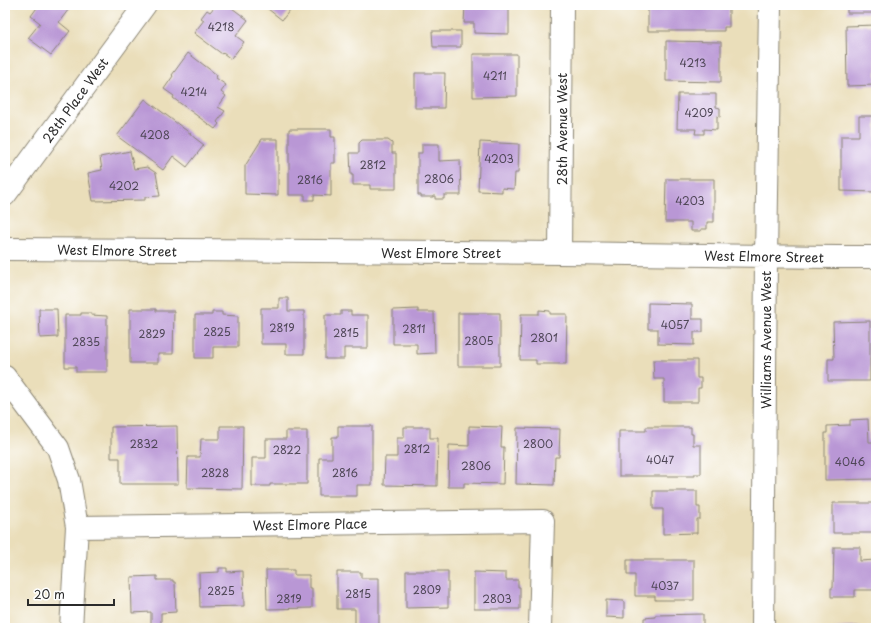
<svg xmlns="http://www.w3.org/2000/svg" width="881" height="633" viewBox="0 0 881 633" font-family="'Playpen Sans',sans-serif">
  <style>
    .building { fill: #b997d5 }
    .lines { fill: none; stroke-linecap: round; stroke-linejoin: round }
    .minor-casing { stroke: #8a8472; stroke-width: 24 }
    .minor { stroke: #fff; stroke-width: 22 }
    .labels { text-anchor: middle; dominant-baseline: central; stroke-width: 4; stroke-linejoin: round; paint-order: stroke }
    .number-label { font-size: 11px; fill: #4e4656 }
    .street-label { font-size: 13px; fill: #2b2b2b; stroke: #fff }
  </style>
  <rect width="100%" height="100%" fill="#fff"/>
  <filter id="ink" filterUnits="userSpaceOnUse"><feTurbulence type="fractalNoise" baseFrequency=".025" numOctaves="2"/><feDisplacementMap in="SourceGraphic" scale="8" xChannelSelector="R" yChannelSelector="G"/><feConvolveMatrix kernelMatrix="1 2 1 2 8 2 1 2 1" color-interpolation-filters="sRGB"/></filter>
  <filter id="wash" filterUnits="userSpaceOnUse"><feTurbulence type="fractalNoise" baseFrequency=".012" numOctaves="4" result="noise"/><feDisplacementMap in="SourceGraphic" scale="16" xChannelSelector="R" yChannelSelector="G"/><feGaussianBlur stdDeviation="0.9" result="paint"/><feColorMatrix in="noise" values="0 0 0 0 0 0 0 0 0 0 0 0 0 0 0 0 0 1.4 0 .05"/><feComposite in="paint" operator="in"/></filter>
  <g filter="url(#wash)">
    <rect width="100%" height="100%" fill="#eadeba"/>
    <g id="blocks">
      <!-- building -->
      <path class="building" d="M 39,5 L 72,5 L 59,22 L 70,31 L 51,55 L 28,38 L 40,23 L 31,16 Z
        M 216,5 L 228,5 L 248,20 L 236,36 L 244,42 L 231,59 L 223,53 L 222,54 L 194,33 L 204,20 L 201,18 L 207,10 L 210,12 Z
        M 263,5 L 294,5 L 282,20 Z
        M 465,5 L 509,5 L 509,34 L 474,33 L 474,23 L 464,23 Z
        M 648,5 L 729,5 L 729,27 L 724,27 L 724,31 L 648,31 Z
        M 847,5 L 876,5 L 876,13 L 847,13 Z
        M 876,25 L 876,85 L 847,86 L 846,26 Z
        M 432,31 L 461,31 L 461,47 L 433,47 Z
        M 666,41 L 721,42 L 721,82 L 666,81 Z
        M 188,53 L 217,75 L 216,78 L 226,85 L 221,92 L 226,96 L 218,107 L 225,111 L 217,122 L 219,124 L 215,129 L 173,98 L 174,96 L 164,89 L 173,76 L 172,75 Z
        M 473,54 L 517,54 L 517,96 L 473,97 Z
        M 415,73 L 445,73 L 444,108 L 415,108 Z
        M 678,94 L 716,94 L 716,107 L 720,108 L 720,117 L 717,116 L 717,130 L 704,129 L 704,134 L 695,134 L 696,129 L 677,129 Z
        M 145,99 L 191,134 L 191,135 L 204,145 L 187,167 L 173,156 L 163,170 L 117,136 Z
        M 859,116 L 876,116 L 876,192 L 841,191 L 841,136 L 859,136 Z
        M 289,129 L 331,129 L 331,137 L 335,137 L 335,163 L 331,163 L 331,196 L 314,195 L 314,200 L 305,200 L 305,195 L 289,195 Z
        M 262,139 L 278,139 L 278,195 L 245,194 L 245,166 Z
        M 362,140 L 388,140 L 392,143 L 392,153 L 396,153 L 396,189 L 370,189 L 370,185 L 353,185 L 353,175 L 351,175 L 350,153 L 359,153 L 359,143 Z
        M 480,142 L 519,144 L 518,173 L 515,173 L 514,189 L 502,188 L 502,192 L 478,191 Z
        M 422,144 L 439,144 L 439,161 L 460,160 L 461,195 L 444,195 L 444,199 L 435,199 L 435,196 L 433,196 L 433,197 L 421,197 L 421,195 L 418,195 L 418,153 L 422,153 Z
        M 130,151 L 134,169 L 147,167 L 156,173 L 160,196 L 145,197 L 145,200 L 93,201 L 88,173 L 102,170 L 100,157 Z
        M 666,179 L 714,179 L 714,222 L 707,222 L 707,229 L 701,229 L 701,231 L 691,231 L 691,222 L 665,222 Z
        M 279,298 L 288,298 L 288,311 L 304,311 L 304,354 L 286,354 L 286,344 L 261,344 L 261,308 L 279,308 Z
        M 648,303 L 692,304 L 692,319 L 703,319 L 703,332 L 694,332 L 694,345 L 658,344 L 658,329 L 648,329 Z
        M 39,309 L 57,309 L 58,337 L 40,338 Z
        M 130,309 L 156,309 L 156,311 L 174,311 L 173,354 L 158,354 L 158,363 L 130,363 Z
        M 418,309 L 418,312 L 434,312 L 435,353 L 417,354 L 417,344 L 393,344 L 393,310 Z
        M 539,310 L 550,311 L 550,314 L 567,314 L 566,364 L 536,364 L 536,360 L 520,360 L 521,314 L 539,314 Z
        M 341,311 L 351,311 L 351,315 L 368,315 L 368,348 L 344,348 L 344,359 L 325,359 L 325,315 L 341,315 Z
        M 212,312 L 222,312 L 222,315 L 238,316 L 238,347 L 213,347 L 213,358 L 195,358 L 195,315 L 212,315 Z
        M 81,313 L 91,313 L 91,315 L 107,316 L 107,372 L 76,372 L 76,367 L 65,367 L 65,315 L 81,315 Z
        M 458,313 L 500,313 L 500,366 L 458,366 Z
        M 870,321 L 870,381 L 828,381 L 828,359 L 834,359 L 833,322 Z
        M 653,360 L 697,360 L 697,378 L 701,378 L 701,388 L 698,388 L 698,402 L 664,402 L 664,379 L 654,379 Z
        M 868,419 L 869,442 L 876,442 L 876,479 L 825,480 L 825,433 L 827,433 L 827,426 L 850,425 L 850,420 Z
        M 177,426 L 178,484 L 120,484 L 120,458 L 111,458 L 111,427 Z
        M 220,426 L 243,426 L 242,489 L 187,488 L 188,457 L 200,457 L 201,439 L 220,439 Z
        M 338,426 L 372,426 L 372,485 L 357,485 L 357,496 L 319,496 L 319,458 L 332,458 L 332,437 L 338,437 Z
        M 469,426 L 502,427 L 501,447 L 504,447 L 503,484 L 464,483 L 464,487 L 448,487 L 449,445 L 469,446 Z
        M 404,427 L 430,427 L 430,438 L 438,438 L 437,486 L 384,485 L 385,457 L 397,457 L 397,438 L 404,438 Z
        M 646,427 L 691,427 L 691,434 L 693,434 L 693,445 L 701,445 L 701,474 L 695,474 L 695,476 L 619,476 L 619,431 L 646,431 Z
        M 517,428 L 560,429 L 559,457 L 555,457 L 554,485 L 516,484 Z
        M 286,431 L 307,431 L 307,484 L 270,484 L 270,486 L 252,486 L 252,458 L 266,458 L 266,439 L 286,439 Z
        M 653,491 L 697,491 L 697,507 L 700,507 L 700,519 L 697,519 L 697,533 L 663,534 L 663,509 L 653,509 Z
        M 833,503 L 876,503 L 876,533 L 833,533 Z
        M 834,547 L 860,547 L 860,561 L 876,560 L 876,590 L 855,590 L 855,597 L 831,597 L 831,588 L 833,588 Z
        M 627,560 L 694,560 L 694,600 L 655,600 L 655,596 L 635,596 L 635,575 L 627,575 Z
        M 219,568 L 227,568 L 227,572 L 243,571 L 244,606 L 200,607 L 199,573 L 219,572 Z
        M 266,570 L 294,570 L 294,575 L 309,575 L 309,588 L 312,588 L 312,608 L 267,609 Z
        M 406,571 L 448,571 L 448,607 L 406,608 Z
        M 337,572 L 361,572 L 361,578 L 379,578 L 379,628 L 355,628 L 355,609 L 337,609 Z
        M 474,572 L 506,573 L 506,580 L 518,580 L 518,587 L 520,587 L 520,609 L 474,609 Z
        M 157,576 L 157,580 L 173,580 L 173,582 L 175,582 L 176,612 L 161,613 L 161,625 L 151,625 L 151,612 L 132,613 L 131,577 Z
        M 606,600 L 624,601 L 624,618 L 606,617 Z
        M 703,614 L 703,628 L 644,628 L 644,618 L 655,617 L 655,615 Z
        M 861,626 L 861,628 L 831,628 L 831,627 Z"/>
    </g>
  </g>
  <g filter="url(#ink)">
    <use href="#blocks" fill-opacity="0" stroke="#8a8472" stroke-width="1"/>
    <g class="lines">
      <defs>
        <path id="minor" d="M 5,195 L 145,5
          M 5,249 C 190,251 376,250 561,253 C 666,254 771,257 876,257
          M 560,253 L 562,5
          M 5,377 L 58,448 L 69,480 L 77,527 L 71,628
          M 77,527 L 543,521 L 540,628
          M 763,628 L 766,257 L 770,5"/>
      </defs>
      <!-- minor casing -->
      <use href="#minor" class="minor-casing"/>
      <!-- minor -->
      <use href="#minor" class="minor"/>
    </g>
  </g>
  <g class="labels">
    <!-- number labels -->
    <g class="number-label">
      <text x="221" y="26">4218</text>
      <text x="693" y="62">4213</text>
      <text x="495" y="75">4211</text>
      <text x="194" y="91">4214</text>
      <text x="699" y="112">4209</text>
      <text x="155" y="134">4208</text>
      <text x="499" y="158">4203</text>
      <text x="373" y="164">2812</text>
      <text x="439" y="178">2806</text>
      <text x="310" y="179">2816</text>
      <text x="124" y="185">4202</text>
      <text x="690" y="200">4203</text>
      <text x="675" y="324">4057</text>
      <text x="282" y="327">2819</text>
      <text x="414" y="328">2811</text>
      <text x="217" y="331">2825</text>
      <text x="346" y="332">2815</text>
      <text x="152" y="333">2829</text>
      <text x="544" y="337">2801</text>
      <text x="479" y="340">2805</text>
      <text x="86" y="341">2835</text>
      <text x="144" y="443">2832</text>
      <text x="538" y="443">2800</text>
      <text x="417" y="448">2812</text>
      <text x="287" y="449">2822</text>
      <text x="660" y="459">4047</text>
      <text x="850" y="461">4046</text>
      <text x="476" y="465">2806</text>
      <text x="215" y="472">2828</text>
      <text x="345" y="472">2816</text>
      <text x="665" y="585">4037</text>
      <text x="427" y="589">2809</text>
      <text x="221" y="590">2825</text>
      <text x="358" y="593">2815</text>
      <text x="289" y="598">2819</text>
      <text x="497" y="598">2803</text>
    </g>
    <!-- street labels -->
    <g class="street-label">
      <text transform="translate(75 100) rotate(-54)">28th Place West</text>
      <text transform="translate(561 129) rotate(-90)">28th Avenue West</text>
      <text transform="translate(117 250) rotate(1)">West Elmore Street</text>
      <text x="441" y="252">West Elmore Street</text>
      <text transform="translate(764 256) rotate(1)">West Elmore Street</text>
      <text transform="translate(765 340) rotate(-90)">Williams Avenue West</text>
      <text transform="translate(310 524) rotate(-1)">West Elmore Place</text>
    </g>
  </g>
  <!-- margin -->
  <rect width="881" height="633" fill="none" stroke="#fff" stroke-width="20"/>
  <!-- scale -->
  <path d="M28 599v6h86v-6" fill="none" stroke="#2b2b2b" stroke-width="2"/>
  <text x="34" y="599" font-size="12" fill="#2b2b2b" stroke="#ffffff" stroke-width="3" paint-order="stroke">20 m</text>
</svg>
